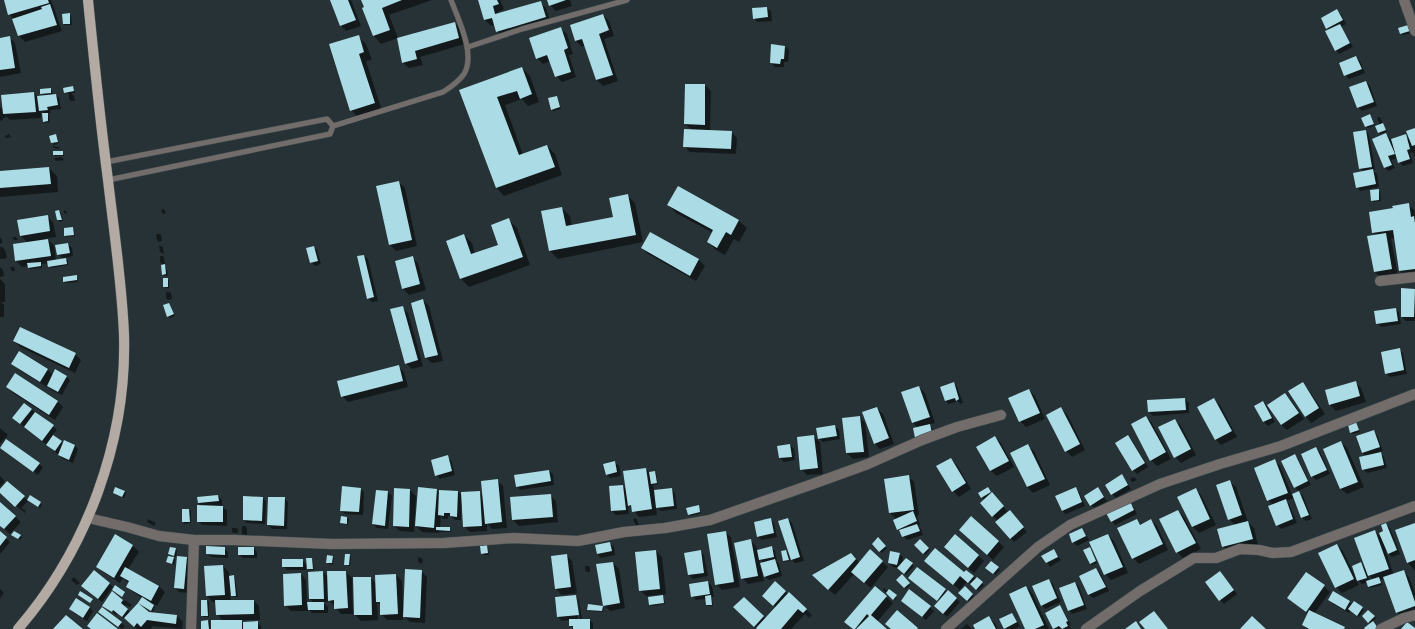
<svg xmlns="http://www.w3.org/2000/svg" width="1415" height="629" viewBox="0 0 1415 629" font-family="'Space Grotesk',sans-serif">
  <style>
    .shadow { fill: #0007; fill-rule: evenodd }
    .building { fill: #abdce5 }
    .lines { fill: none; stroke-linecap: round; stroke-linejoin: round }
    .service-casing { stroke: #444f52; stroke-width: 6 }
    .minor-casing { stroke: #444f52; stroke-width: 11 }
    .primary-casing { stroke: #444f52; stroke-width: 11 }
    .service { stroke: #726d6a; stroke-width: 5 }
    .minor { stroke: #726d6a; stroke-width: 10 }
    .primary { stroke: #b4aaa4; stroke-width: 10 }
  </style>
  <rect width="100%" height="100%" fill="#263235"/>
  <!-- shadow -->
  <path class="shadow" d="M 5,0 L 51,0 L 62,31 L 25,42 L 19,36 L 13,19 L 14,19 L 9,14 Z
    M 331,0 L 351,0 L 361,26 L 346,31 L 341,26 Z
    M 362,0 L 432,0 L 389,15 L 398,38 L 381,44 L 374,36 L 363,9 L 365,8 Z
    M 479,0 L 500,0 L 504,9 L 498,12 L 499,14 L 540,2 L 546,8 L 551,23 L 503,37 L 497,31 L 495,25 L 491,26 L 485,20 Z
    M 548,0 L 570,0 L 572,6 L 556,11 L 550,5 Z
    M 767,8 L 771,11 L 772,21 L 757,22 L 754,18 L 753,9 Z
    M 1337,11 L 1341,14 L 1346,24 L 1341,27 L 1353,47 L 1339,54 L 1336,50 L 1329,30 L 1327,28 Z
    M 69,14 L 71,16 L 72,25 L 65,25 L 64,24 Z
    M 603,15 L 609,21 L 614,36 L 604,39 L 618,81 L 603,86 L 597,80 L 585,45 L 582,47 L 576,41 Z
    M 455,23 L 460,29 L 465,44 L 420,57 L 423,65 L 409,68 L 403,63 L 399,39 Z
    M 1408,26 L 1411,33 L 1403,35 L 1400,29 Z
    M 561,29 L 567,34 L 573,54 L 569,55 L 576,77 L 562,82 L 556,76 L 551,61 L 543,64 L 537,58 Z
    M 358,36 L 366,44 L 372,60 L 366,61 L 382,111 L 359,118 L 351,110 Z
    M 9,37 L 15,43 L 21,73 L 0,77 L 0,39 Z
    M 772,45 L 785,47 L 789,50 L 788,62 L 784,62 L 784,67 L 775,67 L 771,63 Z
    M 1356,57 L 1360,61 L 1365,73 L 1349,79 L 1345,75 Z
    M 522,68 L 530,76 L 539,102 L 528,106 L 522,99 L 505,105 L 523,155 L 547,146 L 555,154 L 562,175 L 504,196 L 497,188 L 461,90 Z
    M 1366,82 L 1370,86 L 1377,106 L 1362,111 L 1358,107 Z
    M 705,85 L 711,91 L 710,131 L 731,132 L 737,138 L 736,154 L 690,152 L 684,146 L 692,130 L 685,124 Z
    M 73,87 L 75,93 L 71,93 L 74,96 L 75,101 L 71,101 L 69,99 L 69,94 L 65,92 Z
    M 51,89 L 52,91 L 53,95 L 56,95 L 59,98 L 61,109 L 50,110 L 51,113 L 48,114 L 49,115 L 50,122 L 45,123 L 44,121 L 43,113 L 41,111 L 41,118 L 10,120 L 5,115 L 6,118 L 3,118 L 3,120 L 0,121 L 0,107 L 4,110 L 34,93 L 38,97 L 44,96 L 41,93 Z
    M 557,97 L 561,109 L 553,111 L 552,109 Z
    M 1370,115 L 1375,125 L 1368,128 L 1366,127 Z
    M 1380,117 L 1387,132 L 1380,134 L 1379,132 L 1380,125 L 1377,118 Z
    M 1415,129 L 1415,158 L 1413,152 L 1410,153 L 1413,163 L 1403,166 L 1399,162 L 1398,158 L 1391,160 L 1395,168 L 1388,171 L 1384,167 L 1386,134 L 1391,140 L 1405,136 L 1411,141 Z
    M 1366,131 L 1369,135 L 1375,170 L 1373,171 L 1377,174 L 1379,187 L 1360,191 L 1357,187 L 1364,172 L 1360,168 Z
    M 9,134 L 11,137 L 7,138 L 5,137 L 5,136 Z
    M 56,135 L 59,143 L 54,145 L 51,137 Z
    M 52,146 L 58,147 L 60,149 L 54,148 Z
    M 62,152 L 64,156 L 55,156 L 54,154 Z
    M 62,157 L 64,160 L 57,161 L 55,160 L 55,158 Z
    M 49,168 L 57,176 L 58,192 L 0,197 L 0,172 Z
    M 399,182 L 405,188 L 417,246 L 396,251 L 390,245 Z
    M 1378,190 L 1380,192 L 1381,201 L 1374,202 L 1372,200 Z
    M 627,195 L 635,203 L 643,242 L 558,259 L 550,251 L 562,208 L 570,216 L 572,226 L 614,218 Z
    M 1408,204 L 1415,211 L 1415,278 L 1408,279 L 1400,271 L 1395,238 L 1391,239 L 1398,275 L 1381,278 L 1375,272 L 1376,236 L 1373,232 L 1394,209 Z
    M 668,205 L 739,221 L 747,228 L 739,242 L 734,239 L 725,255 L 716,250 L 708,242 L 713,233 L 676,213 Z
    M 164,209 L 166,213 L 163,214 L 161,210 Z
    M 64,210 L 67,212 L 67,214 L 64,213 Z
    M 59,211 L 61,213 L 63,221 L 60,222 L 58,220 Z
    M 47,216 L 53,222 L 56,237 L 47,238 L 54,246 L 56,260 L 63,259 L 58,254 L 68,244 L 72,248 L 73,256 L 65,258 L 68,261 L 68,265 L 51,268 L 49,263 L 42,264 L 42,268 L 30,269 L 28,266 L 22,267 L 16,261 L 14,245 L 28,243 L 21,236 Z
    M 509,220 L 517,228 L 530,265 L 469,287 L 461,279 L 447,241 L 464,235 L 472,243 L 475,254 L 500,245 Z
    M 73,228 L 74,230 L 75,236 L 66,237 L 65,235 Z
    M 650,233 L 699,260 L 705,266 L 696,281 L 648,254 L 642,248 Z
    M 156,234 L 160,234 L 161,235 L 162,241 L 159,242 L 157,240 Z
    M 12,237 L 16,237 L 18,240 L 14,240 Z
    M 0,238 L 2,239 L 2,243 L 0,244 Z
    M 159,245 L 163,247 L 164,254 L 160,252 Z
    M 0,247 L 2,247 L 5,250 L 7,258 L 0,259 Z
    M 314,247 L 317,250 L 321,264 L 315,266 L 311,262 Z
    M 160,256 L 163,256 L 164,258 L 165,264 L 163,264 L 166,267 L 168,275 L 165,276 L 163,274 L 164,266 L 160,262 Z
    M 364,256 L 368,259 L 378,301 L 372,302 L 368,298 Z
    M 412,257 L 418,263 L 426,290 L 409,295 L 403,289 L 396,262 Z
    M 0,267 L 3,270 L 4,276 L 0,277 Z
    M 10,267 L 14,267 L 15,271 L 12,271 Z
    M 76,276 L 78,282 L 66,283 L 64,282 Z
    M 0,279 L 5,284 L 5,302 L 1,302 L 4,305 L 4,317 L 0,317 Z
    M 167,279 L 169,281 L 169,288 L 166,288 L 164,286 Z
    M 1402,290 L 1415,290 L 1415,321 L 1406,321 L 1402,317 Z
    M 166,292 L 169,292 L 171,293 L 172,299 L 168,300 L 166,298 Z
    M 423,300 L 429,306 L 443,361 L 432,363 L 426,358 Z
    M 169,304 L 175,316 L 170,318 L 168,316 Z
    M 402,307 L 408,313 L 423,366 L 412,369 L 406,363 Z
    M 1396,309 L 1399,313 L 1401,324 L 1381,327 L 1377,323 Z
    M 14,341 L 75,354 L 81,360 L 75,373 L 20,347 Z
    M 1399,349 L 1403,353 L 1407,374 L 1390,377 L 1386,373 Z
    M 20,353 L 48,370 L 53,375 L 56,371 L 67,377 L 70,380 L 62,395 L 51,390 L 47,386 L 47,387 L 19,370 L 13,364 Z
    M 398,366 L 404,372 L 408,387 L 348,402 L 342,396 Z
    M 1355,382 L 1361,388 L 1366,402 L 1336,411 L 1330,405 L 1326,391 Z
    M 954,383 L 957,387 L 963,403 L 960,404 L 958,401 L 949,404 L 945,401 Z
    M 1302,383 L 1308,389 L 1325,414 L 1311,423 L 1306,417 L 1289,391 Z
    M 8,387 L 57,401 L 63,407 L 55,420 L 13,393 Z
    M 919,387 L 925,393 L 935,423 L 929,425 L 933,429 L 935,437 L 918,428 L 913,423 L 902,393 Z
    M 1029,390 L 1035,396 L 1045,419 L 1026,427 L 1020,421 Z
    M 1285,394 L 1291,400 L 1304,419 L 1287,430 L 1281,425 Z
    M 1185,399 L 1189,403 L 1189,413 L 1153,416 L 1149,412 L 1148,401 Z
    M 1214,399 L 1220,405 L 1237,437 L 1221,445 L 1215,439 Z
    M 1263,402 L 1267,406 L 1275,422 L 1268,426 L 1264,422 L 1255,406 Z
    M 877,408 L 883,414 L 894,444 L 880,449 L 874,443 Z
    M 31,409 L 57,430 L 52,435 L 64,444 L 75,446 L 78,449 L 73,463 L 63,459 L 47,445 L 13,418 Z
    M 1061,409 L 1067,414 L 1085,450 L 1072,457 L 1066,451 Z
    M 860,417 L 865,423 L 869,457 L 853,459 L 847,453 L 843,419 Z
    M 1146,417 L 1152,423 L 1171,459 L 1157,466 L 1151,460 Z
    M 1175,420 L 1181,426 L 1196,455 L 1181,463 L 1175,457 Z
    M 1356,423 L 1360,432 L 1353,434 L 1351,432 Z
    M 835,426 L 839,430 L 840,439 L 823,442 L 819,439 Z
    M 0,428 L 8,435 L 0,444 Z
    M 1374,432 L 1377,435 L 1383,451 L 1379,452 L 1384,457 L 1387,468 L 1367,473 L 1363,469 L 1367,457 L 1362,453 Z
    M 1128,436 L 1132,440 L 1148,467 L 1137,474 L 1133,470 Z
    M 814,437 L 820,442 L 823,474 L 807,475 L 801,469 Z
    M 995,437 L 1001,443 L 1014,467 L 997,476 L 991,471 L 978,447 Z
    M 1341,442 L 1347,448 L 1364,487 L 1347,494 L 1341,489 L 1325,449 Z
    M 790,445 L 794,449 L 795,460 L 784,462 L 780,458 L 779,447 Z
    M 1028,446 L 1034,451 L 1050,485 L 1033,493 L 1027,487 L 1011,454 Z
    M 1316,448 L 1320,452 L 1330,474 L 1316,480 L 1312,476 Z
    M 5,451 L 39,464 L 43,467 L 38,475 Z
    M 1295,455 L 1298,459 L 1311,485 L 1298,491 L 1295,487 Z
    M 447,457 L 451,460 L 455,475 L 440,479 L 436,475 Z
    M 951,459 L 957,465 L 971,489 L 959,497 L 953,491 Z
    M 1274,460 L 1280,466 L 1292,495 L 1299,492 L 1303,496 L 1312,519 L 1306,521 L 1302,518 L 1294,498 L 1286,501 L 1289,504 L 1297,523 L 1281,529 L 1277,525 L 1273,505 L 1268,500 Z
    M 615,462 L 619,466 L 621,476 L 610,478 L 606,474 Z
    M 646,469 L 649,472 L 655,472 L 656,473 L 658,484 L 653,485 L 654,491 L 671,489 L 675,493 L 677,509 L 661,511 L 656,506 L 657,515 L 639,517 L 628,504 L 629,514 L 616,515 L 612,511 L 610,487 L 623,486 L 627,490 Z
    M 549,471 L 553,474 L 554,485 L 520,490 L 517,486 Z
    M 0,476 L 5,481 L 0,487 Z
    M 908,476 L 914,482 L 919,515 L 917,516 L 920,525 L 918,526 L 921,529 L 923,535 L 907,540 L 898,529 L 896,519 L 890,513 Z
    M 1122,476 L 1131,489 L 1116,498 L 1112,494 Z
    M 1134,477 L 1137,480 L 1132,482 L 1130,479 Z
    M 497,480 L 503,486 L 507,528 L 492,529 L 487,523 L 487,531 L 470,532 L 464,526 L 463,508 L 461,508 L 461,520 L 455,520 L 451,516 L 448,516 L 448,519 L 443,519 L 441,516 L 440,528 L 450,528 L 451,532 L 439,532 L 439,533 L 422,532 L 416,526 L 436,490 L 440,493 L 458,492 L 462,496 L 479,492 L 483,496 Z
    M 7,482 L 28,501 L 21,508 L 26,511 L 25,513 L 0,492 Z
    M 1230,482 L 1236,487 L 1248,522 L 1254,528 L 1258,545 L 1229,552 L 1223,546 L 1235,525 L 1229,519 Z
    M 1075,488 L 1079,492 L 1085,506 L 1066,514 L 1062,511 Z
    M 361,489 L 364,492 L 363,515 L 345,514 L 341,510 Z
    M 1098,489 L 1107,501 L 1095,509 L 1091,505 Z
    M 1196,489 L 1201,495 L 1216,525 L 1199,533 L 1193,527 L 1179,497 Z
    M 410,490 L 416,496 L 414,532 L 400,531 L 394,526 Z
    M 989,490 L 1007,511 L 997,520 L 993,516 L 987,498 L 983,499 L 982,497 Z
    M 125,491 L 126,493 L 124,498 L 114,493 Z
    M 388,492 L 392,496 L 388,529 L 377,528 L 373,524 Z
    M 550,495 L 556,501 L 558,522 L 519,526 L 513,520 Z
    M 218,496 L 222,500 L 222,507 L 227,510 L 227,526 L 202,525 L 198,521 L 202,506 L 198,503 Z
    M 30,497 L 42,505 L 40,508 L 30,502 Z
    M 262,498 L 266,501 L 265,524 L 247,523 L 244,520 Z
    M 284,498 L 288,502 L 287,529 L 272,529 L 268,525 Z
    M 0,503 L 21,522 L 10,534 L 0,525 Z
    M 1130,503 L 1133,506 L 1137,514 L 1115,525 L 1112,521 Z
    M 698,506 L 701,513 L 690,516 L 689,514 Z
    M 189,510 L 191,511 L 191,523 L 185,524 L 183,522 Z
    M 1178,511 L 1184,517 L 1201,549 L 1183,558 L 1177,552 L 1161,520 Z
    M 1013,515 L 1027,532 L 1014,542 L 1010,538 Z
    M 342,517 L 347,518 L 349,519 L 348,525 L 341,523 Z
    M 636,518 L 639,525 L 636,526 L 633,519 Z
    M 148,519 L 156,523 L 154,526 L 147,522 Z
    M 770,519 L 774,523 L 777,537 L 762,540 L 758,537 L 755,523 Z
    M 788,519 L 792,523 L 804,561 L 795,563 L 792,560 Z
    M 1136,520 L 1141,525 L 1151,520 L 1157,526 L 1168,550 L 1139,564 L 1133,558 Z
    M 1415,524 L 1415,571 L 1408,563 L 1396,530 Z
    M 1386,525 L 1390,528 L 1400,554 L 1392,557 L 1385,550 L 1394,575 L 1403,571 L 1409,577 L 1415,593 L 1415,614 L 1402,618 L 1397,612 L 1385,578 L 1380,580 L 1382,585 L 1370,588 L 1367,583 L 1362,584 L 1357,580 L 1361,564 L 1367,570 L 1375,531 L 1383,540 ZM 1367,573 L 1373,580 L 1370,581 Z
    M 242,526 L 245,526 L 247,528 L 247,535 L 242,534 Z
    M 232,528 L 237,528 L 238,530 L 238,533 L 233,533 L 232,532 Z
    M 1082,529 L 1085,533 L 1089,540 L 1077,546 L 1073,542 Z
    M 725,532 L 731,537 L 740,587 L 722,590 L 716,584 Z
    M 0,533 L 10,542 L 0,554 Z
    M 115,535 L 133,546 L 139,552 L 128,569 L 159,586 L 165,592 L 157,606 L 151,603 L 155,607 L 153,612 L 141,604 L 142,598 L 133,592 L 127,586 L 129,583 L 123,578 L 120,583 L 103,572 L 97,567 Z
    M 1108,535 L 1114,541 L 1128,573 L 1111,580 L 1105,574 Z
    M 14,536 L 20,536 L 22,537 L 20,540 Z
    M 955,536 L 984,561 L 974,573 L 951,553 Z
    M 966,536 L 998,541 L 1004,547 L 993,560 Z
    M 878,539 L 887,548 L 882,553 L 873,544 Z
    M 750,540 L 756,546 L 757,550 L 771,547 L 775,551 L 777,560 L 776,561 L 779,564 L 782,576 L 769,580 L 765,576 L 762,564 L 760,565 L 764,581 L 748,584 L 742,578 ZM 759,558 L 764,563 L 760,564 Z
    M 920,541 L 930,550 L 925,555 L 916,545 Z
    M 610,543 L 614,547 L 615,555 L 601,558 L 597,554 Z
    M 1337,545 L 1343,551 L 1359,585 L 1342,593 L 1336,587 Z
    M 487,546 L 488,548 L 489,555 L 484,555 L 482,554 Z
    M 224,548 L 228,552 L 228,558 L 211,557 L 207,554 Z
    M 254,548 L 257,552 L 257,558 L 243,558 L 239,555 Z
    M 176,549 L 177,551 L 176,557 L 169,554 Z
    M 1091,549 L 1097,563 L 1092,565 L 1090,563 Z
    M 1053,550 L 1061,560 L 1050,567 L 1043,556 Z
    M 656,551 L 662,557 L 666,594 L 646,596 L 640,590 Z
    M 701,551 L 704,555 L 708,576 L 693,579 L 689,575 Z
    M 786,551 L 788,553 L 790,561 L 785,562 L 784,561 Z
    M 870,551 L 888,567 L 871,588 L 854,574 L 835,595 L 819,581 L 851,554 L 860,563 Z
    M 899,554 L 903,557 L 902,564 L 906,559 L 914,566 L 906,575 L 898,568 L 893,567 L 889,563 Z
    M 349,555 L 351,557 L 350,566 L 345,565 Z
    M 566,555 L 572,561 L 577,593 L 562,595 L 556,589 L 552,557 Z
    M 333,557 L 334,558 L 333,565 L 329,564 L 327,562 Z
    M 418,557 L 423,559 L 422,564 L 418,562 Z
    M 173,558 L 175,560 L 174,565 L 167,562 Z
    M 187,558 L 190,562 L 188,593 L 179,592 L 175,588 Z
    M 312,559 L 313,560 L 314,570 L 310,570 L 308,569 Z
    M 302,560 L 306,564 L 306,570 L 287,570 L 283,566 Z
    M 991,562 L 1000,570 L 995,575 L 988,569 Z
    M 613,563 L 619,569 L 625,608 L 610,611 L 604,605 Z
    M 223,566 L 229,572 L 229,577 L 234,576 L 235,578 L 238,597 L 234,597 L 230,594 L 231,601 L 254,601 L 259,606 L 260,620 L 241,620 L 243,623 L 257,622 L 261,626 L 261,629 L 212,629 L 223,621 L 217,614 L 216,602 L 213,602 L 207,596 Z
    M 585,566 L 589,566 L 590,568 L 590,572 L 587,572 L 585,570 Z
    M 931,566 L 964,573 L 966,571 L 984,585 L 978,591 L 967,581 L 960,590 Z
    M 1096,569 L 1100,573 L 1109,591 L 1093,598 L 1089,595 L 1080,577 Z
    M 421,571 L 427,577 L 425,623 L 410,622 L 403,616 L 403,620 L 387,620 L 381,614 L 381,606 L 377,602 L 378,620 L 361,621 L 355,615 L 370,578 L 376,583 L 396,575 L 402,581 L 403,605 L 404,605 Z
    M 323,572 L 328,577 L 328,572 L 346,572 L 352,578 L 353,614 L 341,614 L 328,599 L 328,602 L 323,602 L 328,607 L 328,613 L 312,613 L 308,609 L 308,611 L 291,611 L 285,605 L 301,574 L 306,580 L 307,603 L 314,603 L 310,599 Z
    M 902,576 L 910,585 L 906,589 L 897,580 Z
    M 1223,576 L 1237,594 L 1224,604 L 1206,583 Z
    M 74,577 L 80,583 L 77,585 L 71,580 Z
    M 910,578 L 945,590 L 947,592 L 948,591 L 960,602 L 947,617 L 935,606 L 938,602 Z
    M 1049,580 L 1053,584 L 1061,602 L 1045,609 L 1042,605 Z
    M 708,582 L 712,586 L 714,597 L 712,597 L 713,606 L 708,606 L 707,605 L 706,599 L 696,600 L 692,596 Z
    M 109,583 L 113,587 L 102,602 L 86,590 Z
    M 775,583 L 812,615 L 809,618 L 805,614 L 791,629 L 757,629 L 735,607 L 744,598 L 766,619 L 776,608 L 763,596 Z
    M 1075,583 L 1079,587 L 1087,609 L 1072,614 L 1069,610 Z
    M 1324,586 L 1330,592 L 1314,614 L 1345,629 L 1306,629 L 1303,625 L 1308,614 L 1288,598 Z
    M 875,587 L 893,603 L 877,622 L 885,629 L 853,629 Z
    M 1026,587 L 1032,593 L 1049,629 L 1026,629 Z
    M 884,588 L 888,592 L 889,590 L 897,598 L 895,600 L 883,590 Z
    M 965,588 L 974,596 L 969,602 L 960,593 Z
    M 0,589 L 4,593 L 0,598 Z
    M 910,591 L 934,611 L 926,620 L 906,604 Z
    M 576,596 L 579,600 L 582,620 L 589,620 L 593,623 L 593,629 L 574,629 L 570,625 L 570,620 L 562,621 L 558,617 L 556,598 ZM 576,599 L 578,599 L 580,620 L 578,620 Z
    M 662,596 L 664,598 L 665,604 L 652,606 L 650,604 Z
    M 123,600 L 124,602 L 125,600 L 132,605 L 130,607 L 126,605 L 124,607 L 131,613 L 177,616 L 183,622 L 182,629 L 153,626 L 150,629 L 137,629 L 117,613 L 116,615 L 103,605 Z
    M 1329,600 L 1349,602 L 1353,605 L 1354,602 L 1364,610 L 1359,617 L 1350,610 L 1349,613 L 1333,604 Z
    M 202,601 L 207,601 L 209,602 L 209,617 L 204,617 L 202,615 Z
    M 1059,606 L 1063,610 L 1071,625 L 1069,626 L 1071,629 L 1055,629 L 1046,613 Z
    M 89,607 L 93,611 L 87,621 L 74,613 L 71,609 Z
    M 602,607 L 604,608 L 603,612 L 590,611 L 588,609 Z
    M 1368,611 L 1376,618 L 1372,622 L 1378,629 L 1366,629 L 1371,624 L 1363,616 Z
    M 1012,614 L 1015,618 L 1020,626 L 1015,629 L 1006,629 L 1001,620 Z
    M 103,615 L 121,623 L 125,626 L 122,629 Z
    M 989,618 L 995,623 L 998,629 L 976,629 Z
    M 208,621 L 210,623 L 210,629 L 202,629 Z
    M 967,624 L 972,629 L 961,629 Z"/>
  <!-- building -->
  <path class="building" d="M 4,0 L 48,0 L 49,3 L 8,15 Z
    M 330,0 L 348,0 L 356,20 L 340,26 Z
    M 361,0 L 402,0 L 382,8 L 390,30 L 373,36 L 362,8 L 364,7 Z
    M 478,0 L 497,0 L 499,4 L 493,6 L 495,14 L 541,1 L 546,17 L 496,32 L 492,18 L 484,20 Z
    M 547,0 L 566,0 L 549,6 Z
    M 50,4 L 57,25 L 18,36 L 12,19 L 42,9 L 41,7 Z
    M 767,7 L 768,17 L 753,19 L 752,8 Z
    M 1337,9 L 1343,20 L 1326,29 L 1321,18 Z
    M 70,13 L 70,24 L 63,24 L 62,14 Z
    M 603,14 L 609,30 L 599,34 L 613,75 L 596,80 L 582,39 L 575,41 L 570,25 Z
    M 455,22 L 459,38 L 415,51 L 417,59 L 402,63 L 397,38 Z
    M 1340,24 L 1350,43 L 1335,51 L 1325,31 Z
    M 1408,25 L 1410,31 L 1400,34 L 1398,28 Z
    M 561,27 L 568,48 L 564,50 L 571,72 L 555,77 L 547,55 L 536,59 L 529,38 Z
    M 359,35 L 364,52 L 359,54 L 375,103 L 350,111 L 329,44 Z
    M 10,36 L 15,68 L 0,70 L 0,38 Z
    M 771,44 L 785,46 L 784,59 L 781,59 L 780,64 L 770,63 Z
    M 1356,56 L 1362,69 L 1344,76 L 1339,63 Z
    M 522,67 L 532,94 L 520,99 L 517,91 L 497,97 L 519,155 L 547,145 L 555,167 L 496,188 L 459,90 Z
    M 1366,81 L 1374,102 L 1357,108 L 1349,87 Z
    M 685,84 L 705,84 L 705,125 L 684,124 Z
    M 73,86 L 74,91 L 64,93 L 63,88 Z
    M 51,88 L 51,93 L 40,94 L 40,89 Z
    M 34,92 L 36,112 L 3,114 L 1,95 Z
    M 56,94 L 58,105 L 47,107 L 48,110 L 39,111 L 37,96 Z
    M 557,96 L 560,107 L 551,110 L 548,98 Z
    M 42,113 L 48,113 L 48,121 L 43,122 Z
    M 1370,114 L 1374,124 L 1365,127 L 1361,118 Z
    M 1383,123 L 1386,130 L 1378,133 L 1375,126 Z
    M 1415,128 L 1415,145 L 1412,146 L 1406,131 Z
    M 684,129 L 732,131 L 731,149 L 683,147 Z
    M 1366,130 L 1372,167 L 1359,169 L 1353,132 Z
    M 1386,133 L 1395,154 L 1388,156 L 1392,165 L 1384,168 L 1372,139 Z
    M 56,134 L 58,142 L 51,143 L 49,136 Z
    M 1406,134 L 1410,149 L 1407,150 L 1410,159 L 1398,163 L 1391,139 Z
    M 53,151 L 63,151 L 63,155 L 53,155 Z
    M 49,167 L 51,184 L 0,188 L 0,171 Z
    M 1373,169 L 1376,184 L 1356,188 L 1353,173 Z
    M 399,181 L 412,240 L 389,245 L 376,186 Z
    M 678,186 L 739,220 L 731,235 L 726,232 L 717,248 L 707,242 L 713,230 L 667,205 Z
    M 1379,189 L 1379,200 L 1371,201 L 1370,190 Z
    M 628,194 L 636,235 L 549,251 L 541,211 L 562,207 L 566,226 L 613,217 L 609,198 Z
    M 1409,203 L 1411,217 L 1414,216 L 1415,224 L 1415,269 L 1399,271 L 1393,230 L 1372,233 L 1369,212 L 1393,208 L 1392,206 Z
    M 59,210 L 62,220 L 57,220 L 55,211 Z
    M 48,215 L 50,231 L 20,236 L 17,220 Z
    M 509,218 L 523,257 L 460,279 L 446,241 L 464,234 L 471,254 L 498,245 L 491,225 Z
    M 73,227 L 74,235 L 64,236 L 64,228 Z
    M 650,232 L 699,259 L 690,276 L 641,248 Z
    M 1386,233 L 1392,269 L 1374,272 L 1367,236 Z
    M 48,239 L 51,256 L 15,261 L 13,244 Z
    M 68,243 L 70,253 L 57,255 L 55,245 Z
    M 314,246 L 318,261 L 310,263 L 306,248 Z
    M 364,255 L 374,297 L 367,299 L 357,256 Z
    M 413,256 L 420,284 L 402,289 L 395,261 Z
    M 66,258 L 67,264 L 48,267 L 47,261 Z
    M 41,262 L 41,266 L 28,268 L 27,263 Z
    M 165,264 L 166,274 L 162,275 L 161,265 Z
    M 77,275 L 77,280 L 63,282 L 63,277 Z
    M 163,278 L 168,278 L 168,287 L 163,287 Z
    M 1401,288 L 1415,289 L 1414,317 L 1401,317 Z
    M 423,299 L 438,355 L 425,358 L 411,303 Z
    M 169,303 L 174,314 L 167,317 L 163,305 Z
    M 403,306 L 418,360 L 405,364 L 390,309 Z
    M 1396,308 L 1398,321 L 1376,324 L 1374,311 Z
    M 20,327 L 76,353 L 69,368 L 13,341 Z
    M 1400,348 L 1404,370 L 1385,374 L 1381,352 Z
    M 19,351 L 48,369 L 40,382 L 11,364 Z
    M 399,365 L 403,381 L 341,397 L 337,381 Z
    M 55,369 L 67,376 L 58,392 L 47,386 Z
    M 15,373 L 58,401 L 49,415 L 6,387 Z
    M 1356,381 L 1360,396 L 1329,405 L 1325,390 Z
    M 954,382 L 959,399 L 956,401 L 955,398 L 945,401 L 940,387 Z
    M 1303,382 L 1319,408 L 1305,417 L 1288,391 Z
    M 919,386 L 930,417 L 912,423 L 901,392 Z
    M 1029,389 L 1040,413 L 1019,422 L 1008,398 Z
    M 1285,393 L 1299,413 L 1281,425 L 1267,405 Z
    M 1185,398 L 1186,410 L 1148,412 L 1147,400 Z
    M 1214,398 L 1232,431 L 1215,440 L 1197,407 Z
    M 1263,401 L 1272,418 L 1263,422 L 1254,406 Z
    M 24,403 L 32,409 L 20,424 L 12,418 Z
    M 877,407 L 889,438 L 874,444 L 862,412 Z
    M 1061,407 L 1080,444 L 1065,452 L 1046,415 Z
    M 35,412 L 54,425 L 42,441 L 24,427 Z
    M 860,416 L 864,452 L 846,453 L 842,418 Z
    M 1146,416 L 1166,452 L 1150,461 L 1131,424 Z
    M 1175,419 L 1191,449 L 1174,458 L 1158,427 Z
    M 1356,422 L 1359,430 L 1350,433 L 1348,425 Z
    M 930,424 L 932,433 L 915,438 L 913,428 Z
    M 835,425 L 837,436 L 818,439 L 816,428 Z
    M 1374,430 L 1380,447 L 1362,453 L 1356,436 Z
    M 53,435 L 62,441 L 55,451 L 46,445 Z
    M 814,435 L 818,468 L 800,470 L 797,437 Z
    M 1128,435 L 1145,463 L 1132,471 L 1115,443 Z
    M 995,436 L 1009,461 L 990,471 L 976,447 Z
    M 6,439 L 40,463 L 33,472 L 0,448 Z
    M 64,440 L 75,445 L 69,460 L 58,455 Z
    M 1341,441 L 1358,482 L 1340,489 L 1323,449 Z
    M 790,444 L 792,457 L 779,458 L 777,446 Z
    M 1028,444 L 1045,479 L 1027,487 L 1010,453 Z
    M 1316,447 L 1327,470 L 1311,477 L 1301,454 Z
    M 1381,452 L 1384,465 L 1362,470 L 1359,457 Z
    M 1295,454 L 1308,481 L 1294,488 L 1281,461 Z
    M 448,455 L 452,471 L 435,476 L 431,460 Z
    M 951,458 L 966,483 L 952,492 L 936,466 Z
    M 1275,459 L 1288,493 L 1267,501 L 1254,468 Z
    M 615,461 L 617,472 L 606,475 L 603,464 Z
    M 646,468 L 652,509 L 632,512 L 631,505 L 628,506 L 623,471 Z
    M 549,470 L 551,481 L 516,487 L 514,475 Z
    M 655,471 L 657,483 L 651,484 L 649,472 Z
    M 1122,474 L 1128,485 L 1111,495 L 1105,485 Z
    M 909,475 L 914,510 L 889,513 L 884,479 Z
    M 498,479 L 502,522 L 485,524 L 481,481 Z
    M 1230,480 L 1242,515 L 1228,520 L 1216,485 Z
    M 7,481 L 25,496 L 15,507 L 0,493 L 0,489 Z
    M 623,485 L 626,510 L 611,511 L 609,486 Z
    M 342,486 L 361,488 L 359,512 L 340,511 Z
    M 115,487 L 125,491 L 122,497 L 113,493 Z
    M 418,487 L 437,489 L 434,528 L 415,526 Z
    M 988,487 L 991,492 L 981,498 L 978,493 Z
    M 1076,487 L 1082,502 L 1062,511 L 1055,496 Z
    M 1098,487 L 1104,497 L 1090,506 L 1084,496 Z
    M 394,488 L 410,489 L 409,527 L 393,526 Z
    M 672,488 L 674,506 L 656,508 L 654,490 Z
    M 1196,488 L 1210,519 L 1192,527 L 1177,497 Z
    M 376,490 L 388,491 L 385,526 L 372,524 Z
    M 439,490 L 458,491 L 457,517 L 450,516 L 450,513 L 444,513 L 444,516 L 438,515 Z
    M 480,491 L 482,526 L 463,527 L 461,492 Z
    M 1299,491 L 1309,515 L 1301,518 L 1292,494 Z
    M 992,492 L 1004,506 L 992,517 L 980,503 Z
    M 551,494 L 553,517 L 512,520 L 510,497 Z
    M 30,495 L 41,502 L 38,507 L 27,500 Z
    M 218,495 L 219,501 L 198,503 L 197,497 Z
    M 243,496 L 263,497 L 262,521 L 243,520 Z
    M 268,497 L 285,497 L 284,526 L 267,525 Z
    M 1286,499 L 1293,519 L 1276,526 L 1268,506 Z
    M 1130,501 L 1134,510 L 1111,522 L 1106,513 Z
    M 0,502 L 16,516 L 4,529 L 0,526 Z
    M 197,505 L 223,506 L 223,522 L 197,522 Z
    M 699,505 L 700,512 L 688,515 L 686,508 Z
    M 182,509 L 189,509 L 190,522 L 182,522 Z
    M 1010,510 L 1024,527 L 1010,539 L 995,522 Z
    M 1178,510 L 1196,543 L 1176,553 L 1159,519 Z
    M 913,511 L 917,521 L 897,530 L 893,520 Z
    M 341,516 L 347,517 L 347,524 L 340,523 Z
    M 971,516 L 999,541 L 987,555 L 959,530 Z
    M 771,518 L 774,533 L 757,537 L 754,522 Z
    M 788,518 L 800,557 L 791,560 L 778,521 Z
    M 1137,519 L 1140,525 L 1151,519 L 1163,544 L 1132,559 L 1117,528 Z
    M 1248,521 L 1253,539 L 1222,547 L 1217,529 Z
    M 1386,523 L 1397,550 L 1388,554 L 1379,533 L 1383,531 L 1381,525 Z
    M 1415,523 L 1415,560 L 1407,563 L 1395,530 Z
    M 917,524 L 920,531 L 902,537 L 899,530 Z
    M 436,527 L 450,527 L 450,531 L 436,530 Z
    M 1082,528 L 1086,536 L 1072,543 L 1069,534 Z
    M 1375,530 L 1389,569 L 1368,576 L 1354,538 Z
    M 0,531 L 7,537 L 0,546 Z
    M 14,531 L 21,535 L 18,539 L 11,535 Z
    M 726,531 L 734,582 L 715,585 L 707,534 Z
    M 115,534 L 133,545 L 114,578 L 96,567 Z
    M 955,534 L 979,555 L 968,568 L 944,547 Z
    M 1108,534 L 1123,567 L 1104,575 L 1089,542 Z
    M 878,537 L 886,546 L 879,552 L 872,544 Z
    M 751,539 L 758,576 L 741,579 L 734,543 Z
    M 920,539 L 929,548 L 923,554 L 914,545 Z
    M 610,542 L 612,551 L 597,554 L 595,545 Z
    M 1337,544 L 1354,579 L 1335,588 L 1318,553 Z
    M 487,545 L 488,553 L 481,554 L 480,546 Z
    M 206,546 L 225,547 L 225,555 L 206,554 Z
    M 772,546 L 774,557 L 759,560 L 757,550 Z
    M 170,547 L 176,548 L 174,556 L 168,554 Z
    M 238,547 L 254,547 L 254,555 L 238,555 Z
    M 1090,547 L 1096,561 L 1090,564 L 1083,550 Z
    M 935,548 L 964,572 L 966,570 L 974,576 L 968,583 L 960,576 L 953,585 L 924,561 Z
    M 870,549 L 883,561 L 864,583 L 851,572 Z
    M 1054,549 L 1058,557 L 1046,563 L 1041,556 Z
    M 656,550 L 660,589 L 639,591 L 635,552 Z
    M 701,550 L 704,573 L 688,575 L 684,553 Z
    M 786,550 L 789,560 L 783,561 L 781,551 Z
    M 890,551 L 900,553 L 897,565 L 888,563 Z
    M 851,553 L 856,559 L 828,590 L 812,575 Z
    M 345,554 L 350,554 L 349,565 L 344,565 Z
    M 567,554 L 571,587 L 555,589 L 551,556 Z
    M 327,555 L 333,556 L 332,563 L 326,563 Z
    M 168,556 L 174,557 L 172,564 L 166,562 Z
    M 177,556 L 187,557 L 184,589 L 174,588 Z
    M 306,558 L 312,558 L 313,569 L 307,569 Z
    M 906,558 L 913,563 L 904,574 L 897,568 Z
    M 282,559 L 303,559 L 303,567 L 282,567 Z
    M 775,559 L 779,572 L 764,577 L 760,563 Z
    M 991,561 L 999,567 L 993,574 L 985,568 Z
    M 613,562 L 620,603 L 603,606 L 596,564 Z
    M 1361,562 L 1367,578 L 1357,581 L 1352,566 Z
    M 223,565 L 225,595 L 206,596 L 204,566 Z
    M 125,567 L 159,586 L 151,601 L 126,587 L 129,581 L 120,576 Z
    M 917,567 L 946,589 L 937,601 L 908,578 Z
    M 1096,568 L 1106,587 L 1088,595 L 1079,576 Z
    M 405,569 L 422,570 L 420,618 L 403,617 Z
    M 94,570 L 110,583 L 98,599 L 81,586 Z
    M 1404,570 L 1415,602 L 1415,606 L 1396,613 L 1383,577 Z
    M 323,571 L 324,599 L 309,599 L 308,572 Z
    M 327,571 L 346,571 L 348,608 L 334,609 L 334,600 L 328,601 Z
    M 1220,571 L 1234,590 L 1219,601 L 1205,582 Z
    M 1306,572 L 1325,585 L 1306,612 L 1287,598 Z
    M 301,573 L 302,605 L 284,606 L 283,574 Z
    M 396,574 L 398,614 L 380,615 L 380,602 L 376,602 L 375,575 Z
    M 902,574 L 910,583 L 904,588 L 896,580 Z
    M 234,575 L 236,596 L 231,596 L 229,576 Z
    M 353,577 L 371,577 L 372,615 L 354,615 Z
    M 977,577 L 983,582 L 976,590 L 970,584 Z
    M 1379,577 L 1381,583 L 1368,587 L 1366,581 Z
    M 1049,579 L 1057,598 L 1041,606 L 1032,586 Z
    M 708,581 L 710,594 L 691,597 L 689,584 Z
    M 775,581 L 786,591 L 773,606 L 762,596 Z
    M 1075,582 L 1084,605 L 1068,611 L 1059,588 Z
    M 115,585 L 125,592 L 122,597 L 112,590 Z
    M 875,586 L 887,596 L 871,615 L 887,629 L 856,629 L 869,616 L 867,614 L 855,629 L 853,629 L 844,622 Z
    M 965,586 L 973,594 L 967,601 L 958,593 Z
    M 1026,586 L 1044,625 L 1035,629 L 1025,629 L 1009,594 Z
    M 889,589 L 897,595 L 893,600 L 886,593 Z
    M 909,589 L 931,606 L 922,617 L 901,601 Z
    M 948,590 L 957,598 L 943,614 L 934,606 Z
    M 80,591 L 93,599 L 90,603 L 78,595 Z
    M 112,591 L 123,600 L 121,603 L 128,609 L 122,617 L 113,610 L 112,612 L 102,606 Z
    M 1333,591 L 1350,601 L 1345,610 L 1328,600 Z
    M 789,592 L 807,609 L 803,613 L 798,609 L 781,629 L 757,629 L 756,628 Z
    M 576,595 L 579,615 L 557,617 L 555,597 Z
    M 663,595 L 664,603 L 649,605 L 648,597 Z
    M 711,595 L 712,605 L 706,605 L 705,596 Z
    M 142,597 L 154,605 L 151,611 L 138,603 Z
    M 744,597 L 764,616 L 754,627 L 733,607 Z
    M 76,598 L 90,607 L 83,618 L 69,609 Z
    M 201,600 L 207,600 L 208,616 L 201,616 Z
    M 215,600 L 254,600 L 254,614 L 216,615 Z
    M 1354,601 L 1363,607 L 1357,616 L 1348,609 Z
    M 307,602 L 324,602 L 324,610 L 308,610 Z
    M 138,603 L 149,612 L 177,615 L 176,624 L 147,620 L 141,627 L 137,623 L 134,627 L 124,618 Z
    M 588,604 L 603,606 L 602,611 L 587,610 Z
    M 1060,605 L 1068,621 L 1066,622 L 1068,626 L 1062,629 L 1059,626 L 1053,629 L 1045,613 Z
    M 102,607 L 122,622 L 118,627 L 98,612 Z
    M 897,610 L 918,628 L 917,629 L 891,629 L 885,624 Z
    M 1309,610 L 1345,627 L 1344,629 L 1309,629 L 1302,625 Z
    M 1368,610 L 1375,616 L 1368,623 L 1362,616 Z
    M 1154,611 L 1168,629 L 1145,629 L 1139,622 Z
    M 97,613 L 118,629 L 91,629 L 87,626 Z
    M 1012,613 L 1017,622 L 1004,629 L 999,619 Z
    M 66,615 L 83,629 L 53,629 Z
    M 989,616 L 996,629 L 975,629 L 973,625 Z
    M 1252,616 L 1266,629 L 1240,629 Z
    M 569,619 L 590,619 L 590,629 L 573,629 L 573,626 L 569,626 Z
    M 208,620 L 209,629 L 201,629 L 201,621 Z
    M 211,620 L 242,620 L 242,629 L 211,629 Z
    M 258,621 L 258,629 L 243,629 L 243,622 Z
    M 1136,621 L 1141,629 L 1125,629 Z
    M 1373,621 L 1378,628 L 1376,629 L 1365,629 L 1364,628 Z
    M 1407,622 L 1415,628 L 1415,629 L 1401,629 Z"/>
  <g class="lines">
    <defs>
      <path id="service" d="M 468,47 L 522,29 L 627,0
        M 333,126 L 443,92 C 451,87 459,81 464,74 C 476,54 458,19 451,0
        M 106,162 L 327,119 L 333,126
        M 108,180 L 330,134 L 333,126"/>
      <path id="minor" d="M 1404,0 L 1415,31
        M 1380,281 L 1415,277
        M 88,518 L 127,527 L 159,536 L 194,540 L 234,540 L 332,544 L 444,543 L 514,538 L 578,541 L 624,532 L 665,528 L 710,520 L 810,485 L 868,464 L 922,440 L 957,427 L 1001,415
        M 191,629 L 194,540
        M 946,629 L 1038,547 L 1070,525 L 1160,484 L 1220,464 L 1281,446 L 1415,394
        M 1086,629 L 1140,591 L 1194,558 L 1216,558 L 1240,549 L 1259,550 L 1273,553 L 1291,552 L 1415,506
        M 1381,629 L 1404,618 L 1415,615"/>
      <path id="primary" d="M 18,629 C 87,549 127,441 124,335 C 122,283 114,232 108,180 C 100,120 94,60 88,0"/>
    </defs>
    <!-- service casing -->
    <use href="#service" class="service-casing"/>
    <!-- minor casing -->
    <use href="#minor" class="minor-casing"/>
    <!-- primary casing -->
    <use href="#primary" class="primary-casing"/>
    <!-- service -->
    <use href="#service" class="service"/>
    <!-- minor -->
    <use href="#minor" class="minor"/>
    <!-- primary -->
    <use href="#primary" class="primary"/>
  </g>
</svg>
